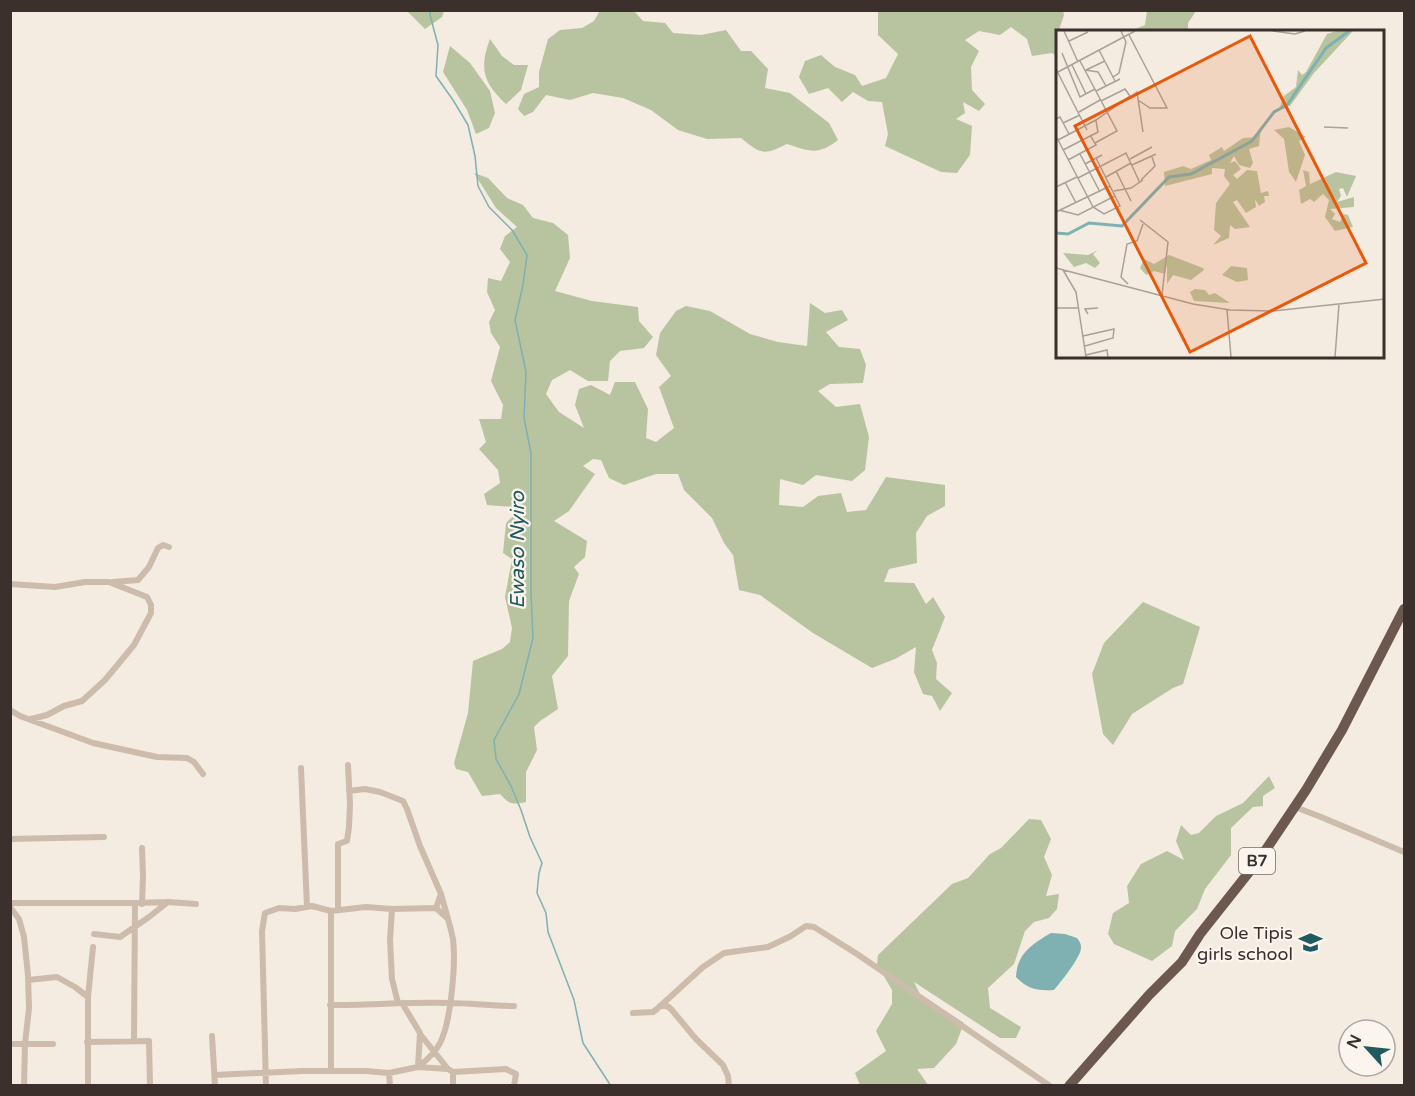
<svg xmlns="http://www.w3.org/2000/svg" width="1415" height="1096" viewBox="0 0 1415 1096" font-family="'Varela Round',sans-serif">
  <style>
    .green { fill: #b8c4a0 }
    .water { fill: #7fb0b2 }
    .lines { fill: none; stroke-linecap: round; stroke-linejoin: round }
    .stream { stroke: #7fb0b2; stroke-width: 1.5 }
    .minor { stroke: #cdbbac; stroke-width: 6 }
    .trunk { stroke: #6c584f; stroke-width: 10 }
    .labels { text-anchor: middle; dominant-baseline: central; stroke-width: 4.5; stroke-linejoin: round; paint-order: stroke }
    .shield { fill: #fbf5ee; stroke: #756b66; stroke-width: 1.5 }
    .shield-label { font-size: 16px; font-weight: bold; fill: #3b302b }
    .poi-label { font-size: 18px; fill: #3b302b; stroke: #fbf5ee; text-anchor: end }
    .water-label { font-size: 20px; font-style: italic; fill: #1f5a5e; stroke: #fbf5ee }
    .inset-river { fill: none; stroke: #7fb0b2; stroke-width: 3 }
    .inset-road { fill: none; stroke: #aaa098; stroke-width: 1.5 }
    .view { fill: #e8590c; fill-opacity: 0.15; stroke: #e8590c; stroke-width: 3 }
    .inset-edge { fill: none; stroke: #3b302b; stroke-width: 3 }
  </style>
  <rect width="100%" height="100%" fill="#f4ebe1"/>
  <!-- green -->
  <path class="green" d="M 407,11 L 444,11 L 442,17 L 425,29 Z
    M 599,11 L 634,11 L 643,21 L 665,23 L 673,33 L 701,35 L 726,30 L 741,51 L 751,51 L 768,69 L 765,88 L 790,93 L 829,123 L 838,140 C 818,156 809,151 787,144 C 763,156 761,154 741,138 L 707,139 L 678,130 L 651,110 L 623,98 L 593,93 L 570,100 L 546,95 L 533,112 L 524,116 L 518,109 L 524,94 L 539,87 L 539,72 L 548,39 L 560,30 L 582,28 L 594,21 L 599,12 Z
    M 878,11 L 1063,11 L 1064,15 L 1056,39 L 1058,40 L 1058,57 L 1052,53 L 1032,56 L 1027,39 L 1011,27 L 1000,35 L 979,31 L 965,40 L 979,51 L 971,67 L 972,90 L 985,104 L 979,111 L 963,102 L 965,113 L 956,119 L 972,126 L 970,155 L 957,173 L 941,172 L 885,146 L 888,134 L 882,102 L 868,101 L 853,92 L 842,102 L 828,88 L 809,94 L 799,77 L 805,61 L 821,55 L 835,67 L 855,75 L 862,86 L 886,78 L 898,54 L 878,35 Z
    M 1147,11 L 1147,10 L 1196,11 L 1188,23 L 1188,31 L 1130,31 L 1145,25 Z
    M 490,39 L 502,56 L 514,65 L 528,65 L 521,90 L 506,104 C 483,82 479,69 490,39 Z
    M 450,46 L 470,63 L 490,91 L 495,113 L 489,128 L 476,134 L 467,110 L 443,72 Z
    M 474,173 L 488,178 L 507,198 L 523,205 L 533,218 L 553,223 L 568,235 L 570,258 L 555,291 L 592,301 L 638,307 L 639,321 L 653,337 L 644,348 L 620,351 L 610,361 L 608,381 L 588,381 L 570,370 L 552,380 L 546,394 L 559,412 L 584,428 L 575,405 L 579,389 L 591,385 L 610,395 L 615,382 L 635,382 L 648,409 L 646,438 L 656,442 L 674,428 L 659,387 L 671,376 L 656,355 L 660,333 L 676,311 L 686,306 L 710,311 L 750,334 L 778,342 L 807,346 L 810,303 L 825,313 L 842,310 L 848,320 L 826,332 L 839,347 L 860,349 L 866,365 L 863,383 L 830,384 L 818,391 L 836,407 L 860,404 L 869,437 L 865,470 L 852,481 L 816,475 L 803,485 L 780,479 L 779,505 L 803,507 L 818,496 L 841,493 L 847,512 L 866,510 L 886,477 L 945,485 L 945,506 L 927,516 L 916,533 L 917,563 L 889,569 L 884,582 L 914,583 L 926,604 L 933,597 L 945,617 L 932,650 L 937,663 L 936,679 L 952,693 L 940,711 L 932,696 L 923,694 L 914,672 L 916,647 L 895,659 L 872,668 L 813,633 L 760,595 L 739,590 L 733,555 L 724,543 L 712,518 L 684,490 L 678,474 L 656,474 L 624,485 L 609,478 L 601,460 L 593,459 L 583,466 L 595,474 L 569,511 L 554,521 L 587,541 L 585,557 L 574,567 L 579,574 L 569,601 L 568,656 L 552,676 L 558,709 L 540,721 L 534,727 L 537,750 L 526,772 L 526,802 C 512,805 509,804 500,794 L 482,796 L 468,772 L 456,769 L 454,763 L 468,713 L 473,661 L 502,649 L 510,642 L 512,628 L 505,597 L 512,559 L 503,553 L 506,523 L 515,514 L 515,507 L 487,505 L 484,494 L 500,483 L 498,470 L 479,449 L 486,442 L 479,419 L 501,419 L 503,405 L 491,381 L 500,347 L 491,333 L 489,322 L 495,310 L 487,292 L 488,278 L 501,281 L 510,262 L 500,249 L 505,236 L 517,227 L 496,208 Z
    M 1143,602 L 1200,627 L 1183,684 L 1173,688 L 1132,714 L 1113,745 L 1103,734 L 1092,674 L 1104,643 Z
    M 1269,776 L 1275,788 L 1263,796 L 1263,806 L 1253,807 L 1231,828 L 1231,855 L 1205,889 L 1197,909 L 1175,931 L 1172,946 L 1152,961 L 1114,944 L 1108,934 L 1113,913 L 1129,903 L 1127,886 L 1141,864 L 1167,851 L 1184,860 L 1176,841 L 1181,825 L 1191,835 L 1199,833 L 1216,816 L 1243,803 Z
    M 1029,819 L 1041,820 L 1051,839 L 1044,857 L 1052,875 L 1046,896 L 1059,894 L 1057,909 L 1049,918 L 1034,922 L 1025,931 L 1014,964 L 988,988 L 990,1008 L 1021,1027 L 1016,1038 L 1000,1038 L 914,982 L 920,994 L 964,1023 L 956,1044 L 934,1068 L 917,1069 L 928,1085 L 860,1085 L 855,1073 L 886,1051 L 876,1031 L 892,1004 L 892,990 L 877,964 L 878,955 L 952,884 L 968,878 L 990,854 L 1001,848 Z"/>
  <!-- water -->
  <path class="water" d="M 1051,933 L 1065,934 L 1077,938 C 1079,941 1081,943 1081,947 C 1082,956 1060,983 1054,990 C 1036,991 1028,989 1016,977 C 1017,954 1032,944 1051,933 Z"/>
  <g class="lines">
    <!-- stream -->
    <path class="stream" d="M 431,10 L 430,15 L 438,45 L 436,76 L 453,100 L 468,125 L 475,156 L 478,186 L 489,207 L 512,230 L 527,255 L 523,285 L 515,320 L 526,372 L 524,418 L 531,453 L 531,594 L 533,638 L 519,694 L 494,740 L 496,759 L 511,786 L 521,810 L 530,837 L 542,863 L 539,873 L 537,893 L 546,913 L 548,932 L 574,1000 L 583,1043 L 611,1086"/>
    <!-- minor -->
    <path class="minor" d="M 113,582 L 138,580 L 149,567 L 158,548 L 163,545 L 169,547
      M 10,584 L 55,587 L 85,582 L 109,582 L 147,597 L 151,605 L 151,613 L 134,645 L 105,680 L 82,701 L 64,706 L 47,715 L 31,719
      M 10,710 L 20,716 L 93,743 L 157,757 L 187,758 L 194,762 L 203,774
      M 301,768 L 307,907
      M 349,791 L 365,789 L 380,792 L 403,801 L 407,809 L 420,846 L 441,894 L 436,908
      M 1295,807 L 1321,817 L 1404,852
      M 10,839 L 104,837
      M 10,903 L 135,903 L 134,1040
      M 135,903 L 168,902 L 196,904
      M 142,904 L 143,876 L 142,848
      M 10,907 L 19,919 L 24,937 L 28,975 L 29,1008 L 25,1044 L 24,1086
      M 338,909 L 338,844 L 347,841 L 349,827 L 350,804 L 348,765
      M 392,909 L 390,940 L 392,979 L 398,1003
      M 331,911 L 331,1071
      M 94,934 L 120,937 L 149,917 L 168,902
      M 28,980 L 57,977 L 75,987 L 88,997 L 88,1086
      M 88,997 L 93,947
      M 402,1003 L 420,1033 L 418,1067
      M 330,1005 C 370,1005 409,1002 448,1003 C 470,1003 492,1006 514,1006
      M 660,1006 L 667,1006 L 671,1009 L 696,1039 L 723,1065 L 728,1076 L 729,1086
      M 633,1013 L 653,1012 L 657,1009 L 703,967 L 724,953 L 768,947 L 791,936 L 806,926 L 814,927 L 857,954 L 1050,1086
      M 420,1034 L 448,1069
      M 212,1036 L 215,1086
      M 87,1042 L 149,1041 L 150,1086
      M 10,1044 L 53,1044
      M 418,1067 C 427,1060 435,1053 440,1043 C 451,1022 456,963 453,939 C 450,924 445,909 441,894
      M 453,1072 L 506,1069 L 516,1074 L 514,1086
      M 389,1073 L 390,1086
      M 215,1075 L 302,1071 L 366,1071 L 389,1073 L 418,1067 L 448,1069 L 453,1072 L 453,1086
      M 266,1086 L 262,931 L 265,913 L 279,908 L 295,909 L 312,906 L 331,911 L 366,907 L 392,909 L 436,908 L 447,918"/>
    <!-- trunk -->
    <path class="trunk" d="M 1069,1086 L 1149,995 L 1182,962 L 1200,934 L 1261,857 L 1306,790 L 1342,730 L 1404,609"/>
  </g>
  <!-- icons -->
  <defs>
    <symbol id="school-bare" viewBox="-9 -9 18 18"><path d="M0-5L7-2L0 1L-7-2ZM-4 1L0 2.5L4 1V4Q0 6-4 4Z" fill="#1f5a5e" stroke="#fbf5ee" stroke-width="2.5" paint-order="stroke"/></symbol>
  </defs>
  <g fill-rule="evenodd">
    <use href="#school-bare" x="1294" y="926" width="33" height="33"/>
  </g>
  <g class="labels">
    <!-- shield labels -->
    <rect class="shield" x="1239" y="848" width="36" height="26" rx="4.5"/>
    <g class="shield-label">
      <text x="1257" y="861">B7</text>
    </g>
    <!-- poi labels -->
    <g class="poi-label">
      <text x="1293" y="933">Ole Tipis<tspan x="1293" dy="21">girls school</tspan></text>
    </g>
    <!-- water labels -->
    <g class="water-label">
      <text transform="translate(518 550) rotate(-90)">Ewaso Nyiro</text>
    </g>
  </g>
  <!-- overview -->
  <g transform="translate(1056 30)">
    <rect width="328" height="328" fill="#f4ebe1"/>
    <path d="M 280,1 L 297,1 L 258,43 L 234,76 L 224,77 L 228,66 L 240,57 L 242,40 L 246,45 L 250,42 L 271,4 ZM 205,96 L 203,116 L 193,119 L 197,133 L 194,138 L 183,135 L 178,126 L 174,133 L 179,131 L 185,139 L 177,145 L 181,149 L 191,140 L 201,141 L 205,163 L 212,161 L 213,166 L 208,166 L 209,172 L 203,176 L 199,169 L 200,177 L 190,183 L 181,170 L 177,172 L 194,197 L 179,199 L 174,195 L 173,208 L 157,215 L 165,206 L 158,200 L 160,173 L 174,154 L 168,146 L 169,139 L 156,138 L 156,144 L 109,156 L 108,142 L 127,136 L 135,139 L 155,130 L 153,125 L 166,117 L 168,121 L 187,108 L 200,107 ZM 233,97 L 250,107 L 243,111 L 249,125 L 240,152 L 233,142 L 228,109 L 218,100 ZM 247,140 L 253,142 L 254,154 L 280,142 L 300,146 L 291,167 L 287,158 L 283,159 L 285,166 L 281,172 L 298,167 L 298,177 L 274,179 L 279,184 L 276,189 L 284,192 L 288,184 L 292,185 L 297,197 L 279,201 L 276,197 L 269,187 L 273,170 L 267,164 L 258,172 L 254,169 L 245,174 L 243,160 L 250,156 ZM 42,220 L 37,224 L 44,233 L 39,238 L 30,233 L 18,237 L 7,223 L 32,225 ZM 113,225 L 147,238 L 148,240 L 135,250 L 117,245 L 111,254 L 111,234 L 109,244 L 98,241 L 90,245 L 84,238 L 88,229 L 98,234 ZM 175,236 L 191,238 L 192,250 L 181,252 L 166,245 ZM 139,259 L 149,260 L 153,265 L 159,263 L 174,273 L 138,271 L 134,262 Z" fill="#b8c4a0"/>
    <path class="inset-river" d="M 0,203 L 12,204 L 33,193 L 66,196 L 113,147 L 135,144 L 196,111 L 218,82 L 231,75 L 270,18 L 293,1"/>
    <path class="inset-road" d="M 8,1 L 22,32M 217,1 L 239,4 L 249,1M 73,5 L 111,78 L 94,78 L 82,70M 13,11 L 32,2M 43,20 L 59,51M 6,23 L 24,67 L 39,59M 24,31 L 61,101 L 39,113M 16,35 L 30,64M 0,39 L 31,100M 29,40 L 42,42 L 50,56M 30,40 L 49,31M 0,43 L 79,1M 57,47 L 63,43 L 70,12 L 65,1M 40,61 L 64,49M 74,67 L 81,62 L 87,102M 23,82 L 44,70M 0,89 L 4,87 L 13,104M 7,93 L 24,85M 268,97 L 292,98M 0,106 L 37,177 L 48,184 L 64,176 L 59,166M 2,110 L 40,90 L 74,66 L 69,59 L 45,71M 7,120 L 42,102 L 40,91M 24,124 L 44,162M 74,129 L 96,117M 12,130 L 40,115 L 34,105M 29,134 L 46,125M 76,135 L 100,124M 60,141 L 75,171M 50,147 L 75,133M 22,148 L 70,123 L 84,153M 85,150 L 99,136 L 96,127M 9,152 L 20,173M 0,157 L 21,147M 58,161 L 75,158 L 87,150M 3,180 L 22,185 L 59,166 L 40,128M 0,182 L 54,156M 84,190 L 112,212 L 106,265M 0,238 L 137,274 L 174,280 L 217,281 L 329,269M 7,240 L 20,262 L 30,327M 72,254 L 65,247 L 71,214 L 81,211 L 87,194M 0,278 L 22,278M 171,280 L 175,327M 32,284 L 29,279 L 42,278M 27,306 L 58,299 L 57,308 L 29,316M 30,325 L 51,320 L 52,327M 279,327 L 283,274"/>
    <path class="view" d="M 194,6 L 310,233 L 134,322 L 19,96 Z"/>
    <rect width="328" height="328" class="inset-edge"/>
  </g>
  <!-- border -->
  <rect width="1415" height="1096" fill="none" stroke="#3b302b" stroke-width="24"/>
  <!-- north arrow -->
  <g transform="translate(1367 1048) rotate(297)"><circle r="28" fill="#fbf5ee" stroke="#aea6a0" stroke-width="1.5"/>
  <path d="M0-4.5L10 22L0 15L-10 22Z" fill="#1f5a5e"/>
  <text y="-9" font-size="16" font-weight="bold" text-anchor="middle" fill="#3b302b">N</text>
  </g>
</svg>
